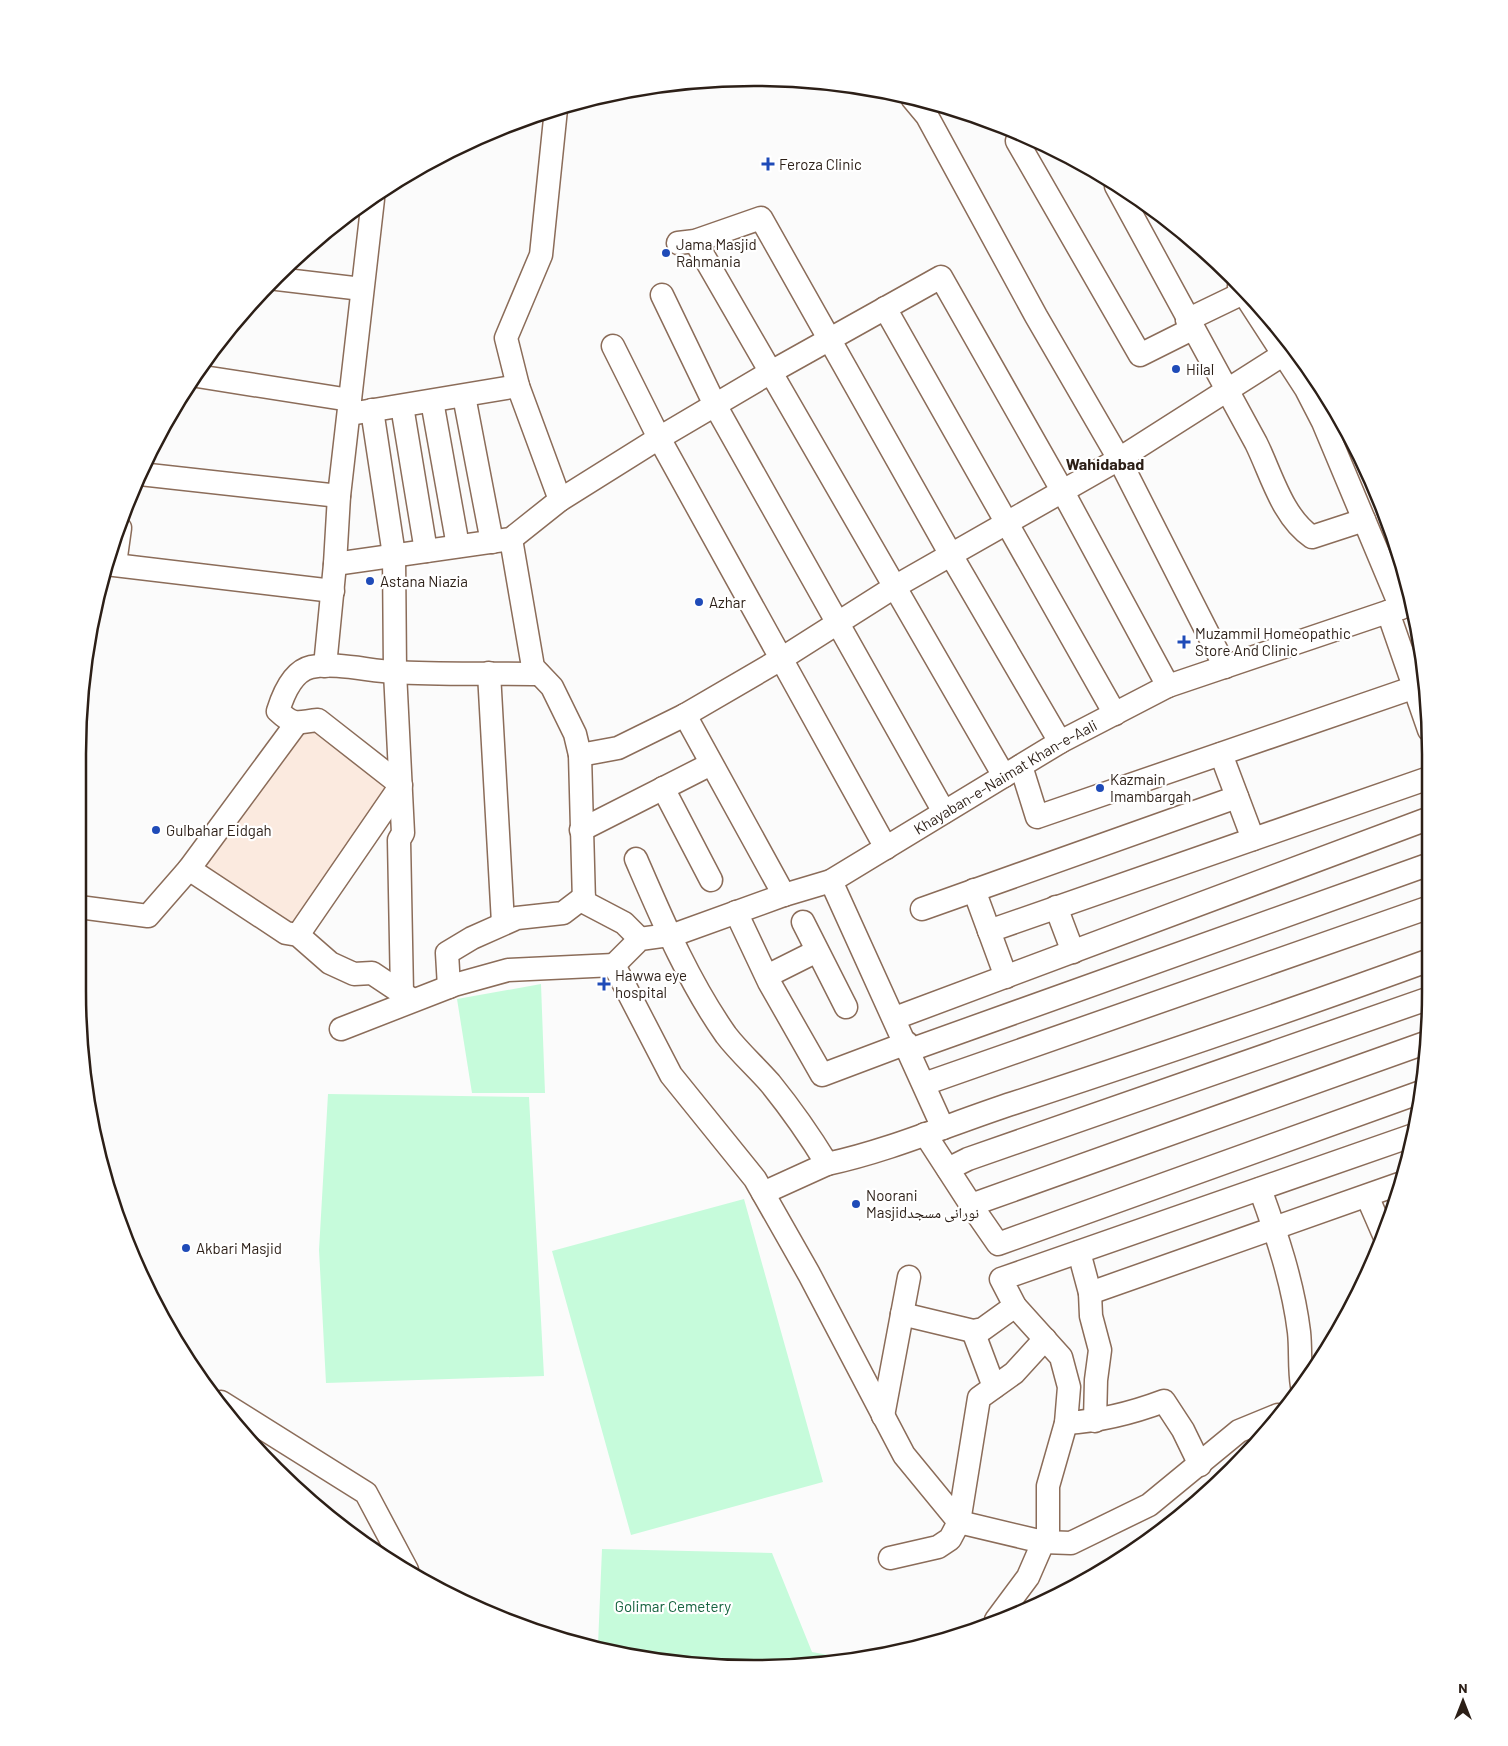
<svg xmlns="http://www.w3.org/2000/svg" width="1508" height="1746" viewBox="0 0 1508 1746" font-family="Barlow,'Noto Naskh Arabic',sans-serif">
  <style>
    .built { fill: #fbeadf }
    .green { fill: #c6fbdb }
    .lines { fill: none; stroke-linecap: round; stroke-linejoin: round }
    .minor-casing { stroke: #8b6c59; stroke-width: 25 }
    .minor { stroke: #fff; stroke-width: 22 }
    .poi-dot { fill: #1f4bb8; stroke: #fff; stroke-width: 2 }
    .labels { text-anchor: middle; dominant-baseline: central; stroke-width: 4.5; stroke-linejoin: round; paint-order: stroke }
    .poi-label { font-size: 15px; fill: #2c1f17; stroke: #fff; text-anchor: start }
    .street-label { font-size: 15px; fill: #2c1f17; stroke: #fff }
    .park-label { font-size: 15px; fill: #15623e; stroke: #fff }
    .neighbourhood-label { font-size: 16px; font-weight: bold; fill: #2c1f17; stroke: #fff }
    .rim { fill: none; stroke: #2c1f17; stroke-width: 2.5 }
  </style>
  <rect width="100%" height="100%" fill="#fbfbfb"/>
  <!-- built -->
  <path class="built" d="M 307,721 L 401,785 L 298,935 L 189,869 Z"/>
  <!-- green -->
  <path class="green" d="M 541,984 L 545,1093 L 472,1093 L 457,999 Z
    M 328,1094 L 529,1097 L 544,1376 L 326,1383 L 319,1250 Z
    M 744,1199 L 823,1482 L 631,1535 L 552,1251 Z
    M 602,1549 L 772,1553 L 812,1652 L 855,1660 L 842,1663 L 666,1663 L 598,1645 Z"/>
  <g class="lines">
    <defs>
      <g id="minor">
        <path d="M 912,98 L 927,116 L 1036,316 L 1119,459 L 1225,667"/>
        <path d="M 556,109 L 541,255 L 506,338 L 518,386 L 560,500"/>
        <path d="M 1017,141 L 1140,355 L 1192,329"/>
        <path d="M 1116,186 C 1162,272 1210,357 1256,443 C 1271,473 1282,517 1312,537 L 1364,520"/>
        <path d="M 695,241 L 1004,776"/>
        <path d="M 678,243 L 695,241 L 761,218 L 951,555 L 1060,742"/>
        <path d="M 277,279 L 362,289"/>
        <path d="M 1239,286 L 1306,389 L 1323,422 L 1401,608"/>
        <path d="M 662,295 L 715,405 L 944,812"/>
        <path d="M 885,308 L 1115,714"/>
        <path d="M 1187,320 L 1243,293"/>
        <path d="M 613,346 L 659,438 L 886,848"/>
        <path d="M 197,376 L 350,400"/>
        <path d="M 464,396 L 492,542"/>
        <path d="M 432,401 L 458,546"/>
        <path d="M 402,406 L 426,551"/>
        <path d="M 372,410 L 394,555 L 395,672 L 403,833 L 399,840 L 402,993"/>
        <path d="M 356,413 L 518,386"/>
        <path d="M 140,474 L 339,496"/>
        <path d="M 511,539 L 533,667 L 552,687 L 575,734 L 580,755 L 584,902 L 624,923 L 640,939"/>
        <path d="M 106,564 L 333,591"/>
        <path d="M 115,564 L 120,528"/>
        <path d="M 335,564 L 511,539 L 560,500 L 659,438 L 771,372 L 941,277 L 1063,492 L 1168,686"/>
        <path d="M 1388,612 L 1429,730"/>
        <path d="M 325,666 L 335,564 L 339,496 L 373,199"/>
        <path d="M 489,673 L 503,923"/>
        <path d="M 685,715 L 784,895"/>
        <path d="M 1221,754 L 1253,839"/>
        <path d="M 580,755 L 618,748 L 685,715 L 781,659 L 896,586 L 1119,459 L 1284,354"/>
        <path d="M 1021,766 L 1037,817 L 1424,684"/>
        <path d="M 663,788 L 711,880"/>
        <path d="M 581,830 L 711,764"/>
        <path d="M 636,859 C 662,919 688,981 726,1035 C 739,1052 756,1067 770,1083 C 791,1109 810,1136 827,1164 C 892,1150 952,1123 1014,1103 C 1154,1057 1293,1010 1430,960"/>
        <path d="M 189,869 L 286,933 L 298,935 L 330,963 L 354,974 L 372,973 L 411,999"/>
        <path d="M 831,881 L 943,1128"/>
        <path d="M 974,890 L 1006,977"/>
        <path d="M 79,907 L 148,916 L 189,869 L 296,724"/>
        <path d="M 1056,907 L 1073,952"/>
        <path d="M 922,909 L 1237,797"/>
        <path d="M 736,912 L 769,982 L 822,1075 L 907,1043"/>
        <path d="M 803,922 L 846,1007"/>
        <path d="M 989,931 L 1429,778"/>
        <path d="M 298,935 L 401,785 L 318,720 C 297,722 295,727 278,711 C 283,695 293,671 311,667 C 335,662 370,671 394,672 C 442,675 491,673 539,674"/>
        <path id="s1" d="M 614,965 L 640,939 L 676,934 L 784,895 L 831,881 L 1060,742 L 1168,686 L 1408,605"/>
        <path d="M 767,976 L 817,951"/>
        <path d="M 449,987 L 447,953 L 472,938 L 517,918 L 563,913 L 584,897"/>
        <path d="M 895,1018 L 1430,818"/>
        <path d="M 341,1029 L 454,985 L 508,970 L 614,965 L 671,1075 L 755,1179 L 809,1274 L 904,1455 L 959,1522 L 1043,1542 L 1071,1543 L 1149,1505 L 1239,1431 L 1278,1415"/>
        <path d="M 910,1050 L 1430,864"/>
        <path d="M 924,1084 L 1430,907"/>
        <path d="M 925,1134 L 971,1205 L 1425,1043"/>
        <path d="M 948,1169 L 968,1159 L 1430,998"/>
        <path d="M 1260,1189 C 1277,1235 1293,1283 1299,1332 C 1301,1350 1299,1368 1302,1386"/>
        <path d="M 763,1193 L 827,1164"/>
        <path d="M 1367,1196 L 1384,1235"/>
        <path d="M 971,1205 L 998,1244 L 1421,1092"/>
        <path d="M 1079,1252 L 1090,1293 L 1091,1316 L 1100,1350 L 1096,1380 L 1095,1421"/>
        <path d="M 1090,1293 L 1399,1184"/>
        <path d="M 902,1314 L 973,1331 L 983,1329 L 1015,1306"/>
        <path d="M 973,1331 L 994,1387"/>
        <path d="M 221,1402 L 366,1493 L 407,1570"/>
        <path d="M 883,1416 L 909,1277"/>
        <path d="M 1066,1423 C 1101,1421 1132,1413 1164,1401 L 1183,1430 L 1200,1465"/>
        <path d="M 890,1558 L 938,1547 L 950,1539 L 959,1522 L 979,1398 L 1014,1373 L 1045,1339"/>
        <path d="M 996,1620 L 1028,1577 L 1048,1531 L 1048,1486 L 1066,1423 L 1069,1387 L 1061,1357 L 1015,1306 L 1001,1279 L 1414,1135"/>
      </g>
    </defs>
    <!-- minor casing -->
    <use href="#minor" class="minor-casing"/>
    <!-- minor -->
    <use href="#minor" class="minor"/>
  </g>
  <!-- markers -->
  <g class="poi-dot">
    <path d="M765.5 156.5h5v5h5v5h-5v5h-5v-5h-5v-5h5z"/>
    <circle cx="666" cy="253" r="5"/>
    <circle cx="1176" cy="369" r="5"/>
    <circle cx="370" cy="581" r="5"/>
    <circle cx="699" cy="602" r="5"/>
    <path d="M1181.5 634.5h5v5h5v5h-5v5h-5v-5h-5v-5h5z"/>
    <circle cx="1100" cy="788" r="5"/>
    <circle cx="156" cy="830" r="5"/>
    <path d="M601.5 976.5h5v5h5v5h-5v5h-5v-5h-5v-5h5z"/>
    <circle cx="856" cy="1204" r="5"/>
    <circle cx="186" cy="1248" r="5"/>
  </g>
  <g class="labels">
    <!-- poi labels -->
    <g class="poi-label">
      <text x="779" y="164">Feroza Clinic</text>
      <text x="676" y="244">Jama Masjid<tspan x="676" dy="17">Rahmania</tspan></text>
      <text x="1186" y="369">Hilal</text>
      <text x="380" y="581">Astana Niazia</text>
      <text x="709" y="602">Azhar</text>
      <text x="1195" y="633">Muzammil Homeopathic<tspan x="1195" dy="17">Store And Clinic</tspan></text>
      <text x="1110" y="779">Kazmain<tspan x="1110" dy="17">Imambargah</tspan></text>
      <text x="166" y="830">Gulbahar Eidgah</text>
      <text x="615" y="975">Hawwa eye<tspan x="615" dy="17">hospital</tspan></text>
      <text x="866" y="1195">Noorani<tspan x="866" dy="17">Masjidنورانی مسجد</tspan></text>
      <text x="196" y="1248">Akbari Masjid</text>
    </g>
    <!-- street labels -->
    <g class="street-label">
      <text stroke="none"><textPath href="#s1" startOffset="440">Khayaban-e-Naimat Khan-e-Aali</textPath></text>
    </g>
    <!-- park labels -->
    <g class="park-label">
      <text x="673" y="1606">Golimar Cemetery</text>
    </g>
    <!-- neighbourhood labels -->
    <g class="neighbourhood-label">
      <text x="1105" y="463">Wahidabad</text>
    </g>
  </g>
  <!-- crop -->
  <path d="M0 0H1508V1746H0ZM754 86H754A668 668 0 0 1 1422 754V992A668 668 0 0 1 754 1660H754A668 668 0 0 1 86 992V754A668 668 0 0 1 754 86Z" fill="#fff" fill-rule="evenodd"/>
  <path class="rim" d="M754 86H754A668 668 0 0 1 1422 754V992A668 668 0 0 1 754 1660H754A668 668 0 0 1 86 992V754A668 668 0 0 1 754 86Z"/>
  <!-- north arrow -->
  <g transform="translate(1463 1701)" stroke="#ffffff" stroke-width="4" paint-order="stroke">
  <path d="M0-4L9 19L0 12L-9 19Z" fill="#2c1f17"/>
  <text y="-8" font-size="14" font-weight="bold" text-anchor="middle" fill="#2c1f17">N</text>
  </g>
</svg>
